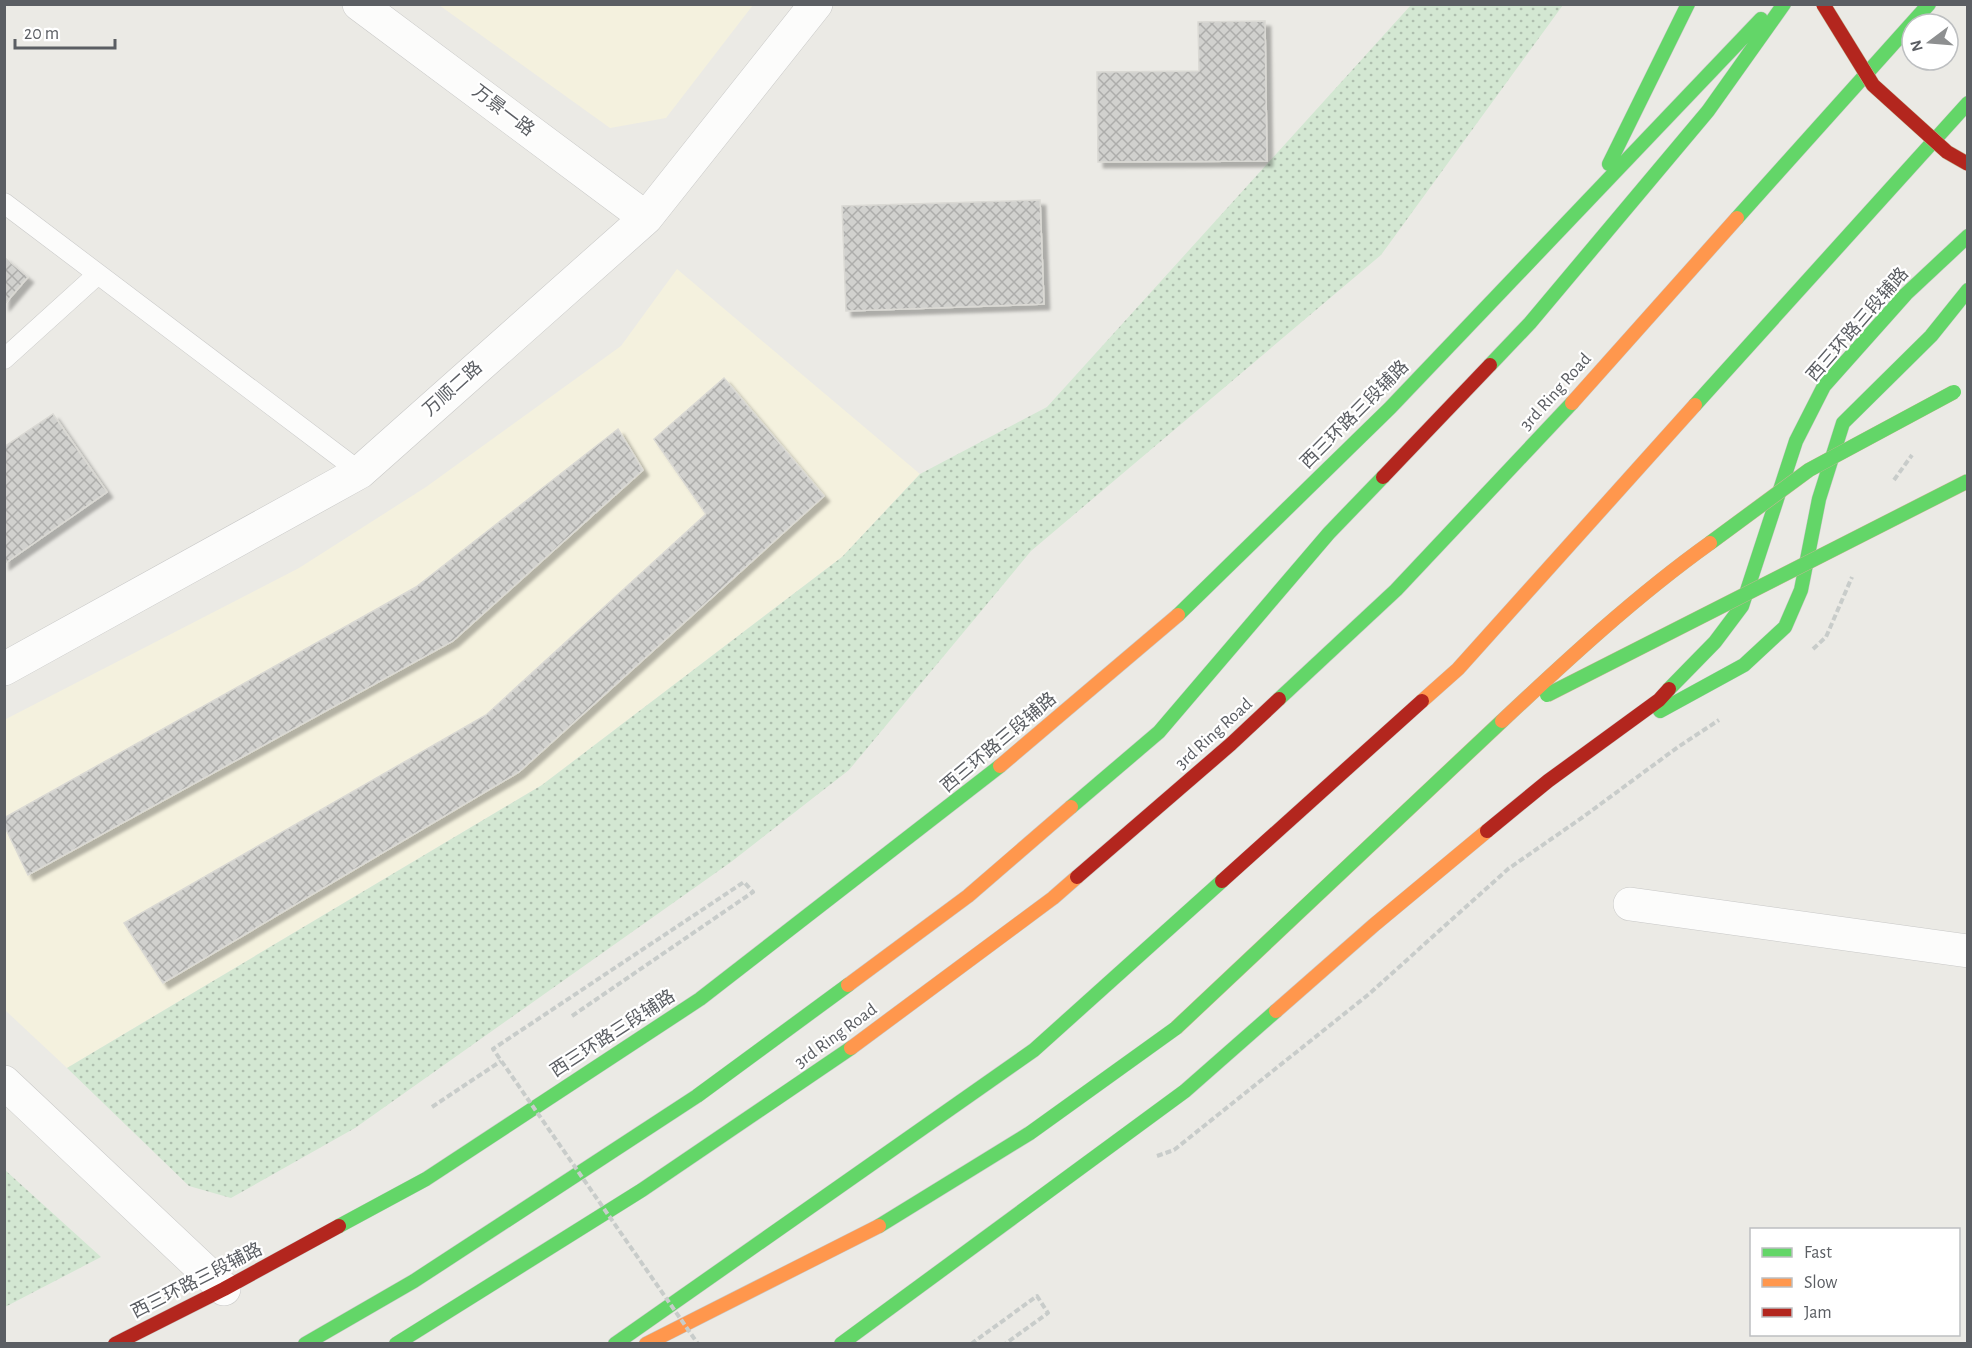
<svg xmlns="http://www.w3.org/2000/svg" width="1972" height="1348" viewBox="0 0 1972 1348" font-family="'Alegreya Sans','Noto Sans SC',sans-serif">
  <style>
    .commercial { fill: #f4f1de }
    .green { fill: url(#green-dots) }
    .building { fill: url(#building-cross-hatch); stroke: #dad9d4; stroke-width: 1.5; filter: url(#shadow) }
    .lines { fill: none; stroke-linecap: round; stroke-linejoin: round }
    .lane-casing { stroke: #c8c8c7; stroke-width: 21 }
    .street-casing { stroke: #c8c8c7; stroke-width: 34 }
    .fast-casing { stroke: #c7c7c5; stroke-width: 15 }
    .slow-casing { stroke: #c7c7c5; stroke-width: 15 }
    .jam-casing { stroke: #c7c7c5; stroke-width: 15 }
    .path { stroke: #c8ccca; stroke-width: 4; stroke-dasharray: 6 3; stroke-linecap: butt }
    .lane { stroke: #fcfcfb; stroke-width: 20 }
    .street { stroke: #fcfcfb; stroke-width: 33 }
    .fast { stroke: #63d668; stroke-width: 14 }
    .slow { stroke: #ff974d; stroke-width: 14 }
    .jam { stroke: #b3261e; stroke-width: 14 }
    .fast-bridge-casing { stroke: #c1b694; stroke-width: 15; stroke-linecap: butt }
    .slow-bridge-casing { stroke: #c1b694; stroke-width: 15; stroke-linecap: butt }
    .jam-bridge-casing { stroke: #c1b694; stroke-width: 15; stroke-linecap: butt }
    .path-bridge { stroke: #c8ccca; stroke-width: 4; stroke-dasharray: 6 3; stroke-linecap: butt }
    .fast-bridge { stroke: #63d668; stroke-width: 14 }
    .slow-bridge { stroke: #ff974d; stroke-width: 14 }
    .jam-bridge { stroke: #b3261e; stroke-width: 14 }
    .labels { text-anchor: middle; dominant-baseline: central; stroke-width: 4.5; stroke-linejoin: round; paint-order: stroke }
    .street-label { font-size: 18px; fill: #5b5e63; stroke: #fff }
  </style>
  <defs>
    <pattern id="green-dots" width="8" height="8" patternUnits="userSpaceOnUse" patternTransform="scale(1.5)"><rect width="8" height="8" fill="#d3e7d2"/><path d="M2 2h.1M6 6h.1" fill="none" stroke="#aebeae" stroke-width="1.8" stroke-linecap="round"/></pattern>
    <pattern id="building-cross-hatch" width="8" height="8" patternUnits="userSpaceOnUse" patternTransform="scale(1.5)"><rect width="8" height="8" fill="#d1d1ce"/><path d="M0 0l8 8M0 8l8-8" fill="none" stroke="#adadab"/></pattern>
    <filter id="shadow"><feDropShadow dx="5.5" dy="5.5" stdDeviation="1.5" flood-color="#0004"/></filter>
  </defs>
  <rect width="100%" height="100%" fill="#ebeae5"/>
  <!-- commercial -->
  <path class="commercial" d="M 439,5 L 753,5 L 666,118 L 610,128 Z
    M 677,269 L 920,474 L 842,557 L 542,785 L 67,1068 L 5,1010 L 4,720 L 299,568 L 426,487 L 621,346 Z"/>
  <!-- green -->
  <path class="green" d="M 1411,5 L 1563,5 L 1381,255 L 1031,551 L 849,770 L 731,862 L 355,1128 L 231,1198 L 189,1186 L 67,1068 L 542,785 L 842,557 L 920,474 L 1047,407 Z
    M 5,1170 L 101,1257 L 5,1307 Z"/>
  <!-- building -->
  <path class="building" d="M 1265,21 L 1267,161 L 1098,162 L 1097,72 L 1199,71 L 1198,22 Z
    M 1040,200 L 1044,304 L 846,311 L 842,206 Z
    M 4,257 L 28,277 L 4,305 Z
    M 724,378 L 824,496 L 519,772 L 163,983 L 124,923 L 486,715 L 706,514 L 654,439 Z
    M 53,414 L 107,492 L 4,564 L 4,447 Z
    M 618,429 L 643,470 L 453,641 L 28,875 L 4,825 L 4,818 L 416,587 Z"/>
  <g class="lines">
    <defs>
      <path id="lane" d="M 4,203 L 360,472
        M 4,359 L 98,274"/>
      <path id="street" d="M 359,4 L 646,218
        M 4,669 L 360,472 L 646,218 L 816,4
        M 1630,904 L 1968,951
        M 4,1082 L 224,1289"/>
      <path id="fast" d="M 1609,164 L 1688,4
        M 1737,218 L 1929,4
        M 1490,365 L 1530,323 L 1708,111 L 1784,4
        M 1695,405 L 1968,103
        M 1178,615 L 1390,408 L 1761,19
        M 1669,689 L 1715,642 L 1742,606 L 1796,441 L 1824,386 L 1906,294 L 1968,236
        M 1279,699 L 1396,590 L 1572,403
        M 1660,711 L 1744,665 L 1785,627 L 1801,590 L 1819,499 L 1843,423 L 1931,336 L 1968,290
        M 1071,807 L 1159,732 L 1329,533 L 1383,477
        M 339,1226 L 426,1179 L 700,999 L 1000,766
        M 879,1226 L 1030,1133 L 1176,1028
        M 305,1344 L 414,1281 L 697,1096 L 848,985
        M 396,1344 L 642,1190 L 851,1048
        M 615,1344 L 1034,1050 L 1222,881
        M 841,1344 L 1185,1091 L 1276,1011"/>
      <path id="slow" d="M 1572,403 L 1737,218
        M 1422,701 L 1458,669 L 1695,405
        M 1000,766 L 1178,615
        M 848,985 L 968,896 L 1071,807
        M 1276,1011 L 1374,925 L 1487,831
        M 851,1048 L 1053,898 L 1077,877
        M 646,1344 L 879,1226"/>
      <path id="jam" d="M 1383,477 L 1490,365
        M 1487,831 L 1548,781 L 1659,700 L 1669,689
        M 1077,877 L 1231,744 L 1279,699
        M 1222,881 L 1422,701
        M 115,1344 L 224,1289 L 339,1226"/>
    </defs>
    <!-- lane casing -->
    <use href="#lane" class="lane-casing"/>
    <!-- street casing -->
    <use href="#street" class="street-casing"/>
    <!-- fast casing -->
    <use href="#fast" class="fast-casing"/>
    <!-- slow casing -->
    <use href="#slow" class="slow-casing"/>
    <!-- jam casing -->
    <use href="#jam" class="jam-casing"/>
    <!-- path -->
    <path class="path" d="M 1894,480 L 1912,455
      M 1813,649 L 1826,637 L 1852,577
      M 432,1107 L 501,1061
      M 1157,1156 L 1174,1150 L 1369,994 L 1508,869 L 1583,817 L 1678,747 L 1719,720
      M 971,1344 L 1037,1296 L 1048,1313 L 1005,1344"/>
    <!-- lane -->
    <use href="#lane" class="lane"/>
    <!-- street -->
    <use href="#street" class="street"/>
    <!-- fast -->
    <use href="#fast" class="fast"/>
    <!-- slow -->
    <use href="#slow" class="slow"/>
    <!-- jam -->
    <use href="#jam" class="jam"/>
    <defs>
      <path id="fast-bridge" d="M 1710,543 L 1809,470 L 1954,392
        M 1547,695 L 1968,481
        M 1176,1028 L 1502,721"/>
      <path id="slow-bridge" d="M 1502,721 C 1568,659 1636,596 1710,543"/>
      <path id="jam-bridge" d="M 1823,4 L 1873,85 L 1947,152 L 1968,164"/>
    </defs>
    <!-- fast-bridge casing -->
    <use href="#fast-bridge" class="fast-bridge-casing"/>
    <!-- slow-bridge casing -->
    <use href="#slow-bridge" class="slow-bridge-casing"/>
    <!-- jam-bridge casing -->
    <use href="#jam-bridge" class="jam-bridge-casing"/>
    <!-- path-bridge -->
    <path class="path-bridge" d="M 572,1016 L 753,892 L 744,882 L 493,1049 L 698,1344"/>
    <!-- fast-bridge -->
    <use href="#fast-bridge" class="fast-bridge"/>
    <!-- slow-bridge -->
    <use href="#slow-bridge" class="slow-bridge"/>
    <!-- jam-bridge -->
    <use href="#jam-bridge" class="jam-bridge"/>
  </g>
  <g class="labels">
    <!-- street labels -->
    <g class="street-label">
      <text transform="translate(503 111) rotate(37)">万景一路</text>
      <text transform="translate(1858 325) rotate(-49)">西三环路三段辅路</text>
      <text transform="translate(453 389) rotate(-42)">万顺二路</text>
      <text transform="translate(1556 392) rotate(-48)">3rd Ring Road</text>
      <text transform="translate(1355 415) rotate(-45)">西三环路三段辅路</text>
      <text transform="translate(1214 734) rotate(-42)">3rd Ring Road</text>
      <text transform="translate(999 743) rotate(-40)">西三环路三段辅路</text>
      <text transform="translate(613 1034) rotate(-33)">西三环路三段辅路</text>
      <text transform="translate(836 1036) rotate(-36)">3rd Ring Road</text>
      <text transform="translate(197 1281) rotate(-27)">西三环路三段辅路</text>
    </g>
  </g>
  <!-- border -->
  <rect width="1972" height="1348" fill="none" stroke="#5b5e63" stroke-width="12"/>
  <!-- legend -->
  <rect x="1750" y="1228" width="210" height="108" fill="#ffffff" stroke="#bdbfc1" stroke-width="1.5"/>
  <rect x="1762" y="1248" width="30" height="9" fill="#63d668" stroke="#bdbfc1" stroke-width="1.5"/>
  <text x="1804" y="1258" font-size="18" fill="#5b5e63">Fast</text>
  <rect x="1762" y="1278" width="30" height="9" fill="#ff974d" stroke="#bdbfc1" stroke-width="1.5"/>
  <text x="1804" y="1288" font-size="18" fill="#5b5e63">Slow</text>
  <rect x="1762" y="1308" width="30" height="9" fill="#b3261e" stroke="#bdbfc1" stroke-width="1.5"/>
  <text x="1804" y="1318" font-size="18" fill="#5b5e63">Jam</text>
  <!-- north arrow -->
  <g transform="translate(1930 42) rotate(254)"><circle r="28" fill="#ffffff" stroke="#bdbfc1" stroke-width="1.5"/>
  <path d="M0-4.5L10 22L0 15L-10 22Z" fill="#8d8f90"/>
  <text y="-9" font-size="16" font-weight="bold" text-anchor="middle" fill="#5b5e63">N</text>
  </g>
  <!-- scale -->
  <path d="M15 39v9h100v-9" fill="none" stroke="#5b5e63" stroke-width="3"/>
  <text x="24" y="39" font-size="18" fill="#5b5e63" stroke="#ffffff" stroke-width="4.5" paint-order="stroke">20 m</text>
</svg>
